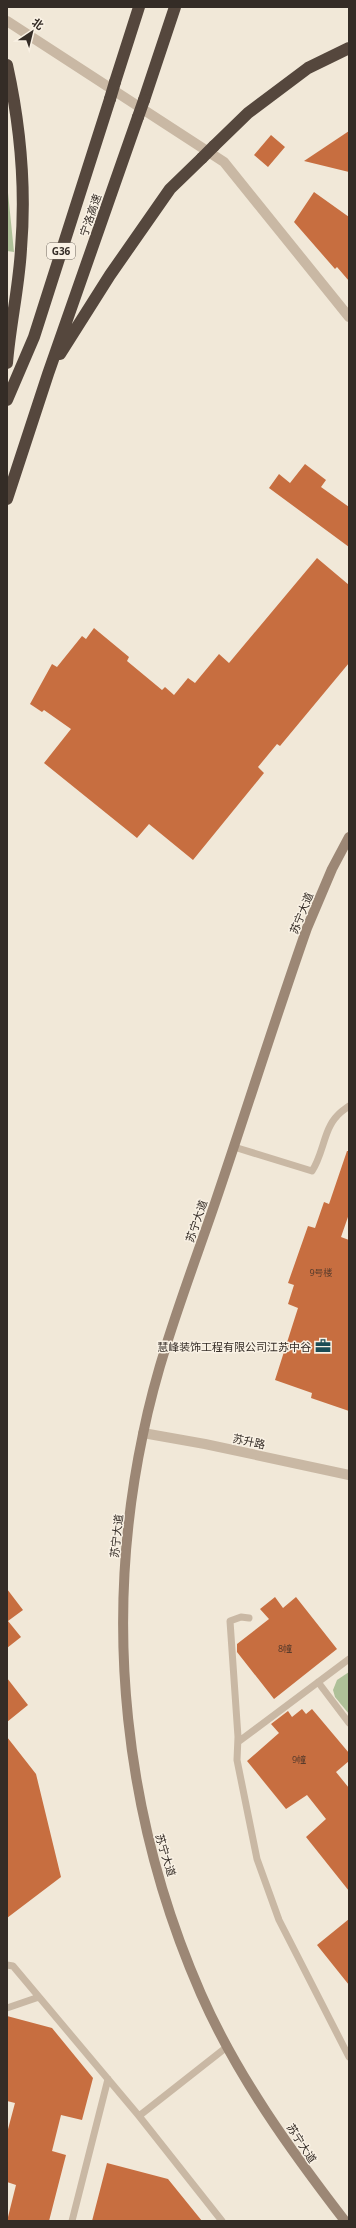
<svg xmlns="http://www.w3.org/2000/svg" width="356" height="2228" viewBox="0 0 356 2228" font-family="'Noto Sans','Noto Sans SC',sans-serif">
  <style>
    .green { fill: #aec098 }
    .building { fill: #c76e40 }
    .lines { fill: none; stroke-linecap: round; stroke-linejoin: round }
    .lane { stroke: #c9b8a4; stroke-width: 7 }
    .street { stroke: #c9b8a4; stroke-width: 10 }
    .secondary { stroke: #9c8775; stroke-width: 10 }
    .highway { stroke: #55473d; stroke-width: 12 }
    .highway-bridge { stroke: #55473d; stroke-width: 12 }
    .labels { text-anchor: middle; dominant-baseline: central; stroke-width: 3; stroke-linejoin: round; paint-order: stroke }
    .number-label { font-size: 9px; fill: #593c2c }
    .shield { fill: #f9f1e4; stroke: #6f675f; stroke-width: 1 }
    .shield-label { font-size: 10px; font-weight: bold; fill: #342c26 }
    .street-label { font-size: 11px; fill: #342c26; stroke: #f9f1e4 }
    .poi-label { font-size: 11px; fill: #342c26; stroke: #f9f1e4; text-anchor: end }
  </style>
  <rect width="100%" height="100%" fill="#f1e8d8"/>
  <!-- green -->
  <path class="green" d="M 7,183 L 14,252 L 7,251 Z
    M 349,1672 L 349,1714 L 335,1697 L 333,1690 L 337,1680 Z"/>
  <!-- building -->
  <path class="building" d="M 349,131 L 349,172 L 304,161 Z
    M 271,135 L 285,147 L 268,167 L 254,155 Z
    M 314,192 L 349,217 L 349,281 L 337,267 L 335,269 L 294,222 Z
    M 305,464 L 326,480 L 321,487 L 349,507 L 349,547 L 269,488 L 279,474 L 290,483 Z
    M 317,558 L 349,585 L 349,663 L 280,746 L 277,744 L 258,767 L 264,773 L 193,860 L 149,824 L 137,838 L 44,763 L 71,729 L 44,710 L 42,712 L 30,704 L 52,664 L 57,667 L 82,636 L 86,639 L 94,628 L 129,657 L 127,661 L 162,690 L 165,687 L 174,695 L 188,678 L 195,683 L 219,654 L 229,663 Z
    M 347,1151 L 349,1151 L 349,1214 L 341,1237 L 349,1240 L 349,1411 L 311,1398 L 312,1393 L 275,1380 L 298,1308 L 288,1304 L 294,1285 L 288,1283 L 308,1226 L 315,1228 L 324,1202 L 329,1204 Z
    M 7,1589 L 23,1610 L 8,1621 L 21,1637 L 7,1648 Z
    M 275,1597 L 283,1608 L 296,1597 L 337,1649 L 274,1699 L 237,1652 L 237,1644 L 269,1619 L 260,1609 Z
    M 7,1678 L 28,1705 L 7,1722 Z
    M 302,1709 L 306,1714 L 312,1709 L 349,1753 L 349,1761 L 336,1772 L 349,1788 L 349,1891 L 306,1837 L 326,1819 L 307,1795 L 286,1809 L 247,1761 L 279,1733 L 271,1724 L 288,1711 L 292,1717 Z
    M 7,1737 L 36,1774 L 61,1877 L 7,1918 Z
    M 349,1919 L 349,1985 L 317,1945 Z
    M 7,2016 L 52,2028 L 93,2078 L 82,2120 L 61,2115 L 52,2151 L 66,2155 L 49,2221 L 7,2221 L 16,2185 L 7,2182 L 7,2133 L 15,2103 L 7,2101 Z
    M 107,2163 L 168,2179 L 202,2221 L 92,2221 Z"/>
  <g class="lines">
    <!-- lane -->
    <path class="lane" d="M 234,1147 L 312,1171 C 323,1155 324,1129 337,1116 C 340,1112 345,1109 349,1106
      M 249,1618 L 241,1617 L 230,1621 L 238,1737 L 237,1760 L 257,1859 L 279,1920 L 349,2057
      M 318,1682 L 349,1723
      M 238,1742 L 349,1659
      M 7,1965 L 13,1966 L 139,2116
      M 7,2008 L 39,1997
      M 72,2221 L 108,2079
      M 222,2221 L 139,2116 L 228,2046"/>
    <!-- street -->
    <path class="street" d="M 7,21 L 224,162 L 349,317
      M 143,1433 L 205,1444 L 349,1475"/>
    <!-- secondary -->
    <path class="secondary" d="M 345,2221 C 291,2151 237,2076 201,1994 C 124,1818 103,1623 143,1434 C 159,1355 189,1279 215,1203 C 246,1112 275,1019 307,928 L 332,869 L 349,837"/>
    <!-- highway -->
    <path class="highway" d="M 7,65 C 20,124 26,188 21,249 C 19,287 10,325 7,363
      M 115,82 L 139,7
      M 144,100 L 175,7
      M 214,146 L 248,113 L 308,68 L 349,48
      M 60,354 L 110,275 L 170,189 L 202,158
      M 7,400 L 34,337 L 110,99
      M 7,499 L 48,374 L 138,117"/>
    <!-- highway-bridge -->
    <path class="highway-bridge" d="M 110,99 L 115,82
      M 138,117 L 144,100
      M 202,158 L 214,146"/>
  </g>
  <!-- icons -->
  <defs>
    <symbol id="office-bare" viewBox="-9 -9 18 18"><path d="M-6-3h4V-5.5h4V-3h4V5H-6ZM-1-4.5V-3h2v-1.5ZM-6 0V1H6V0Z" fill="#1b4c55" stroke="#f9f1e4" stroke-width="2.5" paint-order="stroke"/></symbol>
  </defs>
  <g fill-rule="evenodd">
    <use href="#office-bare" x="312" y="1335" width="22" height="22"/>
  </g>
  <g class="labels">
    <!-- number labels -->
    <g class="number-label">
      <text x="321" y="1272">9号楼</text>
      <text x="285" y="1648">8幢</text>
      <text x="299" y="1759">9幢</text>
    </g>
    <!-- shield labels -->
    <rect class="shield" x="47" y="243" width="28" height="16" rx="3"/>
    <g class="shield-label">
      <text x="61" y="251">G36</text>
    </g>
    <!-- street labels -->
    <g class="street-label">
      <text transform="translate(90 215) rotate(-71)">宁洛高速</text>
      <text transform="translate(301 913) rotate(-68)">苏宁大道</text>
      <text transform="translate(196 1221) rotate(-71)">苏宁大道</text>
      <text transform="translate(249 1441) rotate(12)">苏升路</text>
      <text transform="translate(116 1536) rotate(-84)">苏宁大道</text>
      <text transform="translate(166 1855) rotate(73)">苏宁大道</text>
      <text transform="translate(302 2143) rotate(57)">苏宁大道</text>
    </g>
    <!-- poi labels -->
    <g class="poi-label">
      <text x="311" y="1346">慧峰装饰工程有限公司江苏中谷</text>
    </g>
  </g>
  <!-- border -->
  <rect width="356" height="2228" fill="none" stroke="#342c26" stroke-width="16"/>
  <!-- north arrow -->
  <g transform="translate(32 32) rotate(35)" stroke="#f9f1e4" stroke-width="3" paint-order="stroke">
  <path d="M0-3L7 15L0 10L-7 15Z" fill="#342c26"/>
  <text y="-6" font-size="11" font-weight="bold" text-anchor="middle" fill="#342c26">北</text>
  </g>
</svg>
